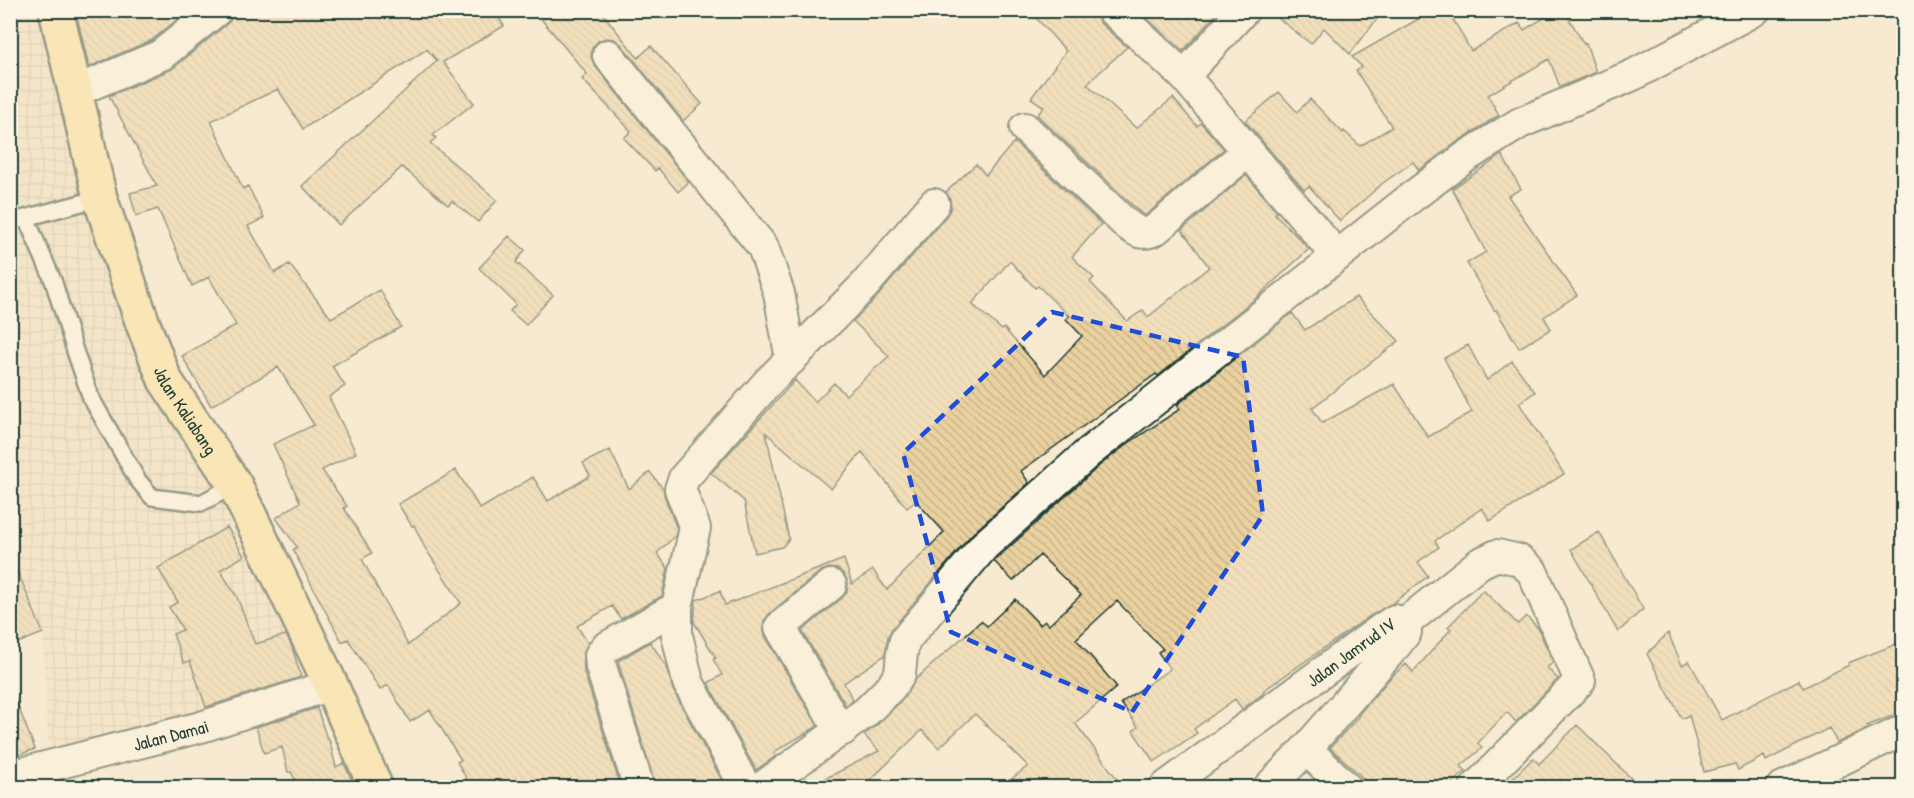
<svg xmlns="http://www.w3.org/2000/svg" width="1914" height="798" viewBox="0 0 1914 798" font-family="'Patrick Hand',sans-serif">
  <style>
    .industrial { fill: url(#industrial-grid) }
    .building { fill: url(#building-back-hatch); stroke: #1f3d34; stroke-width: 1.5; fill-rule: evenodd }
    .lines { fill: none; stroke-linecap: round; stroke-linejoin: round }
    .lane-casing { stroke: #1f3d34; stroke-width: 20 }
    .street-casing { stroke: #1f3d34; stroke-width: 34 }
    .primary-casing { stroke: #1f3d34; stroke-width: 38 }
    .lane { stroke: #fcf5e5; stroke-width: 15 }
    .street { stroke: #fcf5e5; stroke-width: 30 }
    .primary { stroke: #fbdf96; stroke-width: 33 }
    .marked { fill: none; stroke: #1d4ed8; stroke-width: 4.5; stroke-dasharray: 12 8; stroke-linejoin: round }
    .labels { text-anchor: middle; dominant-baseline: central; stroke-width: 6; stroke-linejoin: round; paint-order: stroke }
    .street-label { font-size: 18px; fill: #1f3d34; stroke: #fcf5e5 }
  </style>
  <defs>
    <pattern id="industrial-grid" width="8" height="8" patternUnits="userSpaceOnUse" patternTransform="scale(1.5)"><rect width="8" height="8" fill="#efdfbf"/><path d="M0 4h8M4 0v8" fill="none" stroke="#ccc0a5"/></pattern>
    <pattern id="building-back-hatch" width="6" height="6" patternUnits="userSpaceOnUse" patternTransform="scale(1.5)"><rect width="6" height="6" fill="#ead1a0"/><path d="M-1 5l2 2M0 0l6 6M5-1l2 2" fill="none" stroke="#c8b48a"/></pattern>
  </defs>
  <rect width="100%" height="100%" fill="#f7ead0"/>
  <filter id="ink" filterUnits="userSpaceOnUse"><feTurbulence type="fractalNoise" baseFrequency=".0167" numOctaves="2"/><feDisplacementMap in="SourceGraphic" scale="12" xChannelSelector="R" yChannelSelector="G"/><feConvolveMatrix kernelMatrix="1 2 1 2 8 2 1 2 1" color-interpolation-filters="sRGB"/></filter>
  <g filter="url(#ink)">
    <!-- industrial -->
    <path class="industrial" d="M 10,11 L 56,11 L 143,324 L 331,685 L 49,764 L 43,633 L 11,554 Z"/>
    <!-- building -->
    <path class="building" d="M 81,10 L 189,10 L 152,40 L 89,67 L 77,17 L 83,15 Z
      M 234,10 L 494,10 L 504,26 L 443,62 L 474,103 L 433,135 L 436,138 L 430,143 L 497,200 L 478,222 L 452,201 L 448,205 L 402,167 L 339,225 L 302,186 L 437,61 L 427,49 L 303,129 L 278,89 L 211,121 L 243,189 L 248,186 L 264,218 L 248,226 L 275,273 L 289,264 L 331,318 L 380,290 L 401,327 L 332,366 L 345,386 L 329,397 L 356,453 L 322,470 L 347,506 L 344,508 L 372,553 L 362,559 L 408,645 L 461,603 L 425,548 L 414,525 L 412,526 L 398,504 L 456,470 L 480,509 L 533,477 L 548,501 L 590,476 L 583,463 L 610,450 L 629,489 L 650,472 L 664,490 L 664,495 L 677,529 L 675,536 L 657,553 L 668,568 L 662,596 L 621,619 L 612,606 L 577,626 L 588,643 L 583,656 L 584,672 L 621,788 L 472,788 L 457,762 L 461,760 L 430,710 L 410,722 L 388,685 L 380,690 L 348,639 L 342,642 L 293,550 L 297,547 L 276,518 L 300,502 L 273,444 L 314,425 L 278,367 L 211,406 L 182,356 L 236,325 L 209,277 L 192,286 L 158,209 L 136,216 L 130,193 L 157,186 L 109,96 L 172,69 L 228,23 L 233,17 Z
      M 554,10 L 600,10 L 638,58 L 651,46 L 702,104 L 683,121 L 621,44 L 614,39 L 606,38 L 598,41 L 592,48 L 591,57 L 595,66 L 689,182 L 678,192 L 658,168 L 655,171 L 624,138 L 631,131 L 582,79 L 587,74 L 542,20 Z
      M 1029,10 L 1095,10 L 1096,16 L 1100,23 L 1127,47 L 1087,84 L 1136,128 L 1173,98 L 1197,126 L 1201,123 L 1224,149 L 1146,215 L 1142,214 L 1037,115 L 1044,107 L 1031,98 L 1066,51 Z
      M 1138,10 L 1220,10 L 1183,51 Z
      M 1268,10 L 1384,10 L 1350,54 L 1324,28 L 1311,44 Z
      M 1434,10 L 1448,10 L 1471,51 L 1519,23 L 1524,30 L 1557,10 L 1564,10 L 1584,44 L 1586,43 L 1596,72 L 1560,87 L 1549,59 L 1488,95 L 1499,115 L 1457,142 L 1419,170 L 1413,162 L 1383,183 L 1340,221 L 1309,186 L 1304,190 L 1245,121 L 1279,92 L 1297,112 L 1310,99 L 1343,133 L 1344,131 L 1360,146 L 1392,127 L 1356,71 L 1362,67 L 1352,57 Z
      M 1014,142 L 1101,224 L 1072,257 L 1094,278 L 1090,282 L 1127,321 L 1143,310 L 1148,317 L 1209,267 L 1182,230 L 1246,175 L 1277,212 L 1275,214 L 1309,249 L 1256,298 L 1158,376 L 1156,374 L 1021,471 L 1029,483 L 971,535 L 892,629 L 888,636 L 885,655 L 844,683 L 853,700 L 846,706 L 802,631 L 842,598 L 847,592 L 848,583 L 844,574 L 838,569 L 829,568 L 821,571 L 769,614 L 764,621 L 763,628 L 765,636 L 818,726 L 774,752 L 776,756 L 756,770 L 708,683 L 722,675 L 713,659 L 716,658 L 694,622 L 696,600 L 720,591 L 725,605 L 844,559 L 852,584 L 873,570 L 887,590 L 944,532 L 916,501 L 907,508 L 862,452 L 831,489 L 766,433 L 789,539 L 782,547 L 755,553 L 744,501 L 711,473 L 795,380 L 815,402 L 834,383 L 846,395 L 889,356 L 853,321 L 877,297 L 947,215 L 951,207 L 950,199 L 946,192 L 976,164 L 986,175 ZM 1010,261 L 1035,288 L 1038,286 L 1069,316 L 1066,319 L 1082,336 L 1045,375 L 1004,328 L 1002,330 L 972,304 Z
      M 1502,155 L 1521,189 L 1508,196 L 1577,295 L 1544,317 L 1551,329 L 1519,348 L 1496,310 L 1494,310 L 1467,263 L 1486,252 L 1452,189 Z
      M 509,236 L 525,250 L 516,262 L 553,295 L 526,325 L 510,311 L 516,304 L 479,268 Z
      M 1356,297 L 1399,341 L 1312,408 L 1322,423 L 1394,384 L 1428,437 L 1472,412 L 1444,358 L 1468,345 L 1487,380 L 1512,361 L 1535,392 L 1519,403 L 1564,474 L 1490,521 L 1482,508 L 1435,541 L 1439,547 L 1418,562 L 1428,576 L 1393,603 L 1370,616 L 1263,691 L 1264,693 L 1242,709 L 1235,699 L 1194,729 L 1197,733 L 1154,762 L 1133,731 L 1138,727 L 1121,703 L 1170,669 L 1158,652 L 1163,649 L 1117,601 L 1076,639 L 1117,687 L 1075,723 L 1124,788 L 1000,788 L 1028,766 L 975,714 L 939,748 L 922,730 L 862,788 L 807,788 L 879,751 L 864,735 L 878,724 L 903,699 L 916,679 L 981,621 L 987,626 L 1015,599 L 1040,625 L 1045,621 L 1049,625 L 1081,595 L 1040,555 L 1013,581 L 994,561 L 1099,466 L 1130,442 L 1180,409 L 1177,405 L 1292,313 L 1305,330 Z
      M 227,527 L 244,556 L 220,570 L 237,597 L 255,644 L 286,635 L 292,647 L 301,677 L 206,707 L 190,661 L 184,663 L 173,634 L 183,630 L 169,607 L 178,602 L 158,568 Z
      M 1599,532 L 1643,609 L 1618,632 L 1571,549 Z
      M 11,555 L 43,633 L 10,646 L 10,556 Z
      M 1483,590 L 1518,624 L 1526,616 L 1538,628 L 1553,662 L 1547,668 L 1558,679 L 1516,722 L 1507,712 L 1478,743 L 1482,748 L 1461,766 L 1466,771 L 1447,788 L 1371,788 L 1359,774 L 1330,748 L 1359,716 L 1358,715 L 1391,677 L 1406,664 L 1413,672 L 1451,629 L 1448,627 Z
      M 1668,633 L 1682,665 L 1689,661 L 1722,720 L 1799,680 L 1803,688 L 1849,665 L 1848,663 L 1904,641 L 1904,711 L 1867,726 L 1868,728 L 1837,743 L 1829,728 L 1766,761 L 1764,756 L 1738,770 L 1735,764 L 1704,772 L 1689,715 L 1682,719 L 1647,654 Z
      M 650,642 L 666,665 L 673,690 L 726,788 L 656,788 L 618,661 Z
      M 10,691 L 12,691 L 35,749 L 10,758 Z
      M 317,708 L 327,739 L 329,739 L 336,767 L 344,763 L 355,788 L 297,788 L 299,787 L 291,772 L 288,772 L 282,747 L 264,753 L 256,727 Z
      M 1577,725 L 1641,788 L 1503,788 L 1533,758 L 1539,764 Z"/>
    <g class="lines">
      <defs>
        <path id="lane" d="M 26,218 L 53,280 L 75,351 L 91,398 L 137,479 L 152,497 L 201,503 L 235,485
          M 10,222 L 100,198"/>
        <g id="street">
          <path d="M 1112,10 L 1184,76 L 1337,256"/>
          <path d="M 608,55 L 763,247 L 779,293 L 791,360"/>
          <path d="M 1184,76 L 1244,10"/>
          <path d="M 76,91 L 161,55 L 217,10"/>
          <path d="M 1025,128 L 1125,223 C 1137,232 1141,236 1155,230 L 1248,151"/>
          <path d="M 831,585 L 780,627 L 831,715 L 843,730"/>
          <path d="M 1306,749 L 1347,788"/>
          <path id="s1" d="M 10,776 L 201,727 L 331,685"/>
          <path d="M 639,788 L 601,667 L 600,655 L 605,648 L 677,607"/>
          <path d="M 746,788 L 688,682 L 677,635 L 677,607 L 695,528 L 680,489 L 684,478 L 769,381 L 864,286 L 934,204"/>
          <path d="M 761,788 L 866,712 L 891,687 L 900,674 L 902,653 L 905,640 L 984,546 L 1088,453 L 1413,196 L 1467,156 L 1520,123 L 1633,75 L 1755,10"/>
          <path id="s2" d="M 1164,788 L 1380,630 L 1395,620 L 1405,623 L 1480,563 L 1497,555 L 1519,560 L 1532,571 L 1580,681 L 1475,788"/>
          <path d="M 1268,788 L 1306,749 L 1396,645 L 1406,632 L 1405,623"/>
          <path d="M 1781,788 L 1904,730"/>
        </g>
        <g id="primary">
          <path id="s3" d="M 56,10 L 100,198 L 143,324 L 165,380 L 235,485 L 331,685 L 376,788"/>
        </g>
      </defs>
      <!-- lane casing -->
      <use href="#lane" class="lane-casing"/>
      <!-- street casing -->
      <use href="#street" class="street-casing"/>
      <!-- primary casing -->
      <use href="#primary" class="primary-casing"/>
      <!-- lane -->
      <use href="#lane" class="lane"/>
      <!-- street -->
      <use href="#street" class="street"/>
      <!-- primary -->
      <use href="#primary" class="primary"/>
    </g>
  </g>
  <!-- marked area -->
  <path d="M0 0H1914V798H0ZM 1052,312 L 1243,357 L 1263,515 L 1132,712 L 951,632 L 903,453 Z" fill="#f7ead0" fill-opacity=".55" fill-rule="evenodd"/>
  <path class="marked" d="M 1052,312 L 1243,357 L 1263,515 L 1132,712 L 951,632 L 903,453 Z"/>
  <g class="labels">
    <!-- street labels -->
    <g class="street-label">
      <text stroke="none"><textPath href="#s3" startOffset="423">Jalan Kaliabang</textPath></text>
      <text stroke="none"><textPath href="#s2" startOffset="231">Jalan Jamrud IV</textPath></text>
      <text stroke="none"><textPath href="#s1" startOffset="166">Jalan Damai</textPath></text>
    </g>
  </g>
  <!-- margin -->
  <rect width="1914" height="798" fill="none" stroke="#fcf5e5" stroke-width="36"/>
  <rect x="18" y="18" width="1878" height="762" fill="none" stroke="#1f3d34" stroke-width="2" filter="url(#ink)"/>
</svg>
